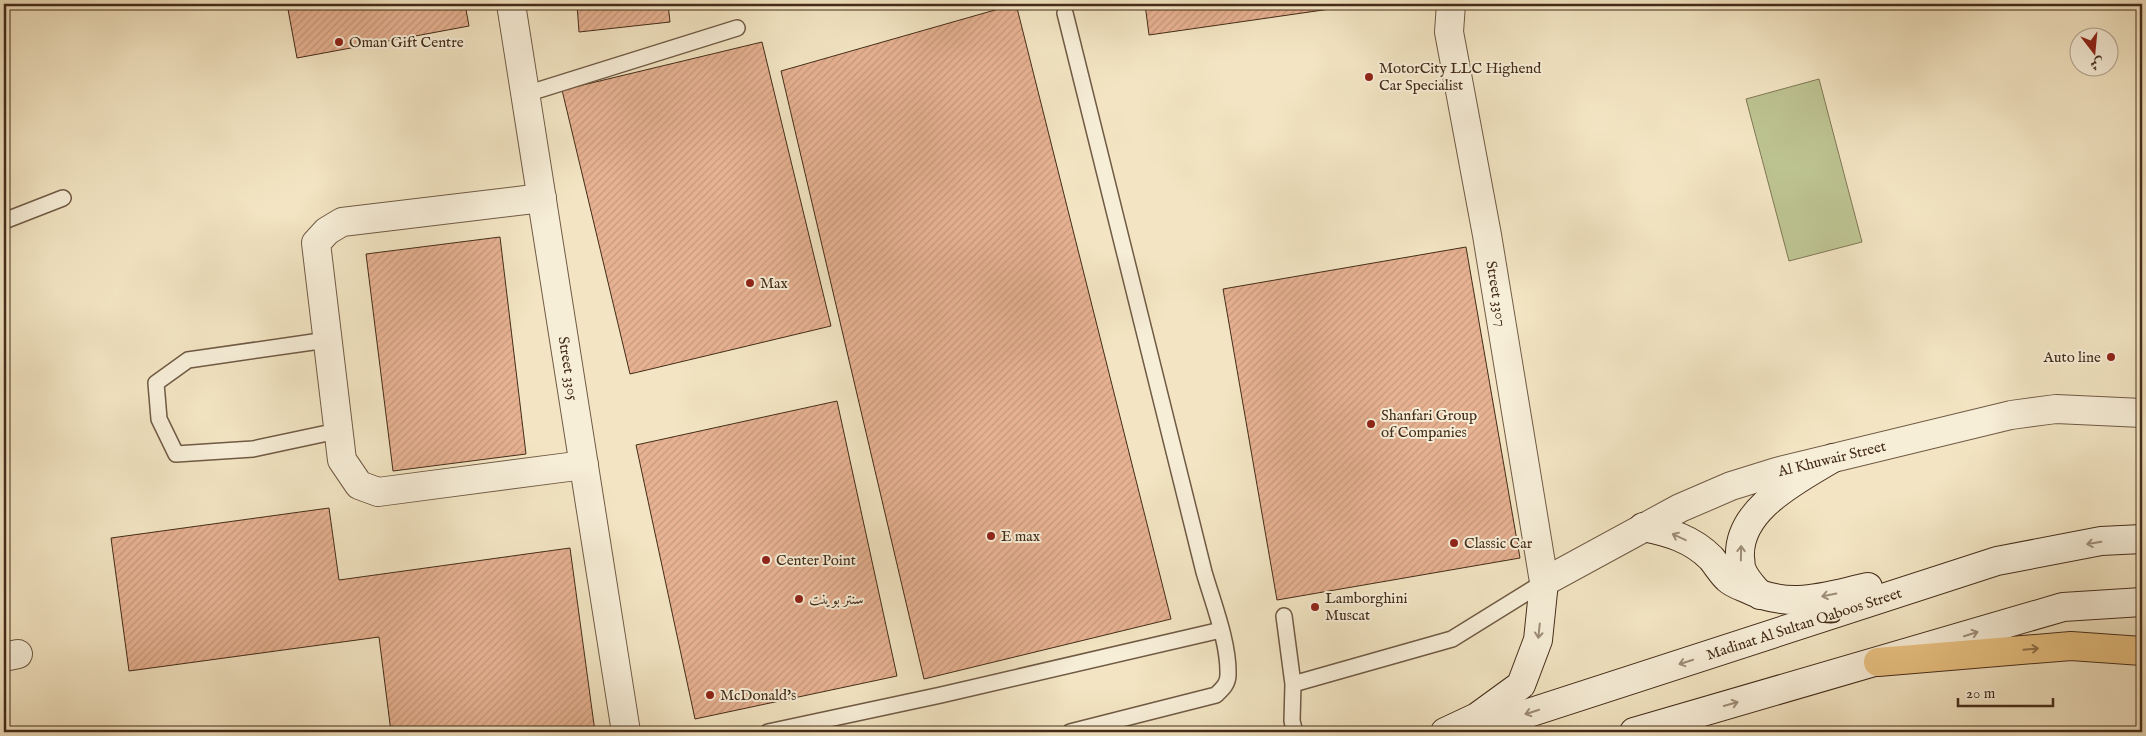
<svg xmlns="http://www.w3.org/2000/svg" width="2146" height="736" viewBox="0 0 2146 736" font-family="'IM FELL English',Amiri,serif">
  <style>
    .pitch { fill: #bdc492; stroke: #807856 }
    .building { fill: url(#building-hatch); stroke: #442c19 }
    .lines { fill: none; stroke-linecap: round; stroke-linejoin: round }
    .service-casing { stroke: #705a44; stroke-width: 18 }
    .minor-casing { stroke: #705a44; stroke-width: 30 }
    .tertiary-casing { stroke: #705a44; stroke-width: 30 }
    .secondary-casing { stroke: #442c19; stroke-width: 30 }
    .trunk-casing { stroke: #442c19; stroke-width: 30 }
    .service { stroke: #f7eed8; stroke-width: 15 }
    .minor { stroke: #f7eed8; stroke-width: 28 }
    .tertiary { stroke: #f7eed8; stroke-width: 28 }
    .secondary { stroke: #f7eed8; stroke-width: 28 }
    .trunk { stroke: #eac282; stroke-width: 28 }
    .oneway { stroke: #9e8d78 }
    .oneway2 { stroke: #8f7048 }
    .poi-dot { fill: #8f2418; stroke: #f7eed8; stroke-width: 2 }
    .labels { text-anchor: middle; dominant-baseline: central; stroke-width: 4; stroke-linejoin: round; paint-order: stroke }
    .poi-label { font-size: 15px; fill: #442c19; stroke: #f7eed8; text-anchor: start }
    .street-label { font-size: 15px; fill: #442c19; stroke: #f7eed8 }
  </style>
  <defs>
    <pattern id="building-hatch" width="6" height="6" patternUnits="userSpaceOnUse" patternTransform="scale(1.25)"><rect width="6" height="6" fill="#e7b292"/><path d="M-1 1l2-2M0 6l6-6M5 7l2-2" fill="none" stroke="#c7997d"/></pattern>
  </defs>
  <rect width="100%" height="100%" fill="#f3e5c3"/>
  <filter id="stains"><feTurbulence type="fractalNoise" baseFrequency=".004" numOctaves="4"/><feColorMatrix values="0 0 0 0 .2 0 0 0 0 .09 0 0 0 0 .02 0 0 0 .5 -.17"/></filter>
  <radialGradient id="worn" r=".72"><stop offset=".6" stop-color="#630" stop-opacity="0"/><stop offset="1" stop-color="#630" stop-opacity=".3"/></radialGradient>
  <!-- pitch -->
  <path class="pitch" d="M 1819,79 L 1862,242 L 1789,261 L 1746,99 Z"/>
  <!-- building -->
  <path class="building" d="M 287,4 L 465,4 L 469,26 L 297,58 Z
    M 577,4 L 668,4 L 670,22 L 579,32 Z
    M 1016,4 L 1171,619 L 924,679 L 781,71 Z
    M 1145,4 L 1365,4 L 1149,35 Z
    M 762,42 L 831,326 L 630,374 L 562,90 Z
    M 500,237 L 526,454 L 393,471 L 366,254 Z
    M 1466,247 L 1520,558 L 1277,600 L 1223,289 Z
    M 837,401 L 897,676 L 695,719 L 636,445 Z
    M 329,508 L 339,580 L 570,548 L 595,732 L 391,732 L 379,637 L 129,671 L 111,538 Z"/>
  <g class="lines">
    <defs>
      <path id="service" d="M 1065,13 L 1204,572 C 1213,603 1229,643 1228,675 C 1228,684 1222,689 1216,695 L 1070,732
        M 526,94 L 737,28
        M 4,221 L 63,198
        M 327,340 L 188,360 L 156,383 L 159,419 L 176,454 L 253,449 L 337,431
        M 1284,616 L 1293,684 L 1292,721 L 1295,732
        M 1293,684 L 1452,639 L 1544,582
        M 768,732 L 941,695 L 1221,630"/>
      <g id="minor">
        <path id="s1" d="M 511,4 L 626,732"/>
        <path id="s2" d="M 1451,4 L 1449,32 L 1487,235 L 1544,582"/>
        <path d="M 542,198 L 342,222 L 327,231 L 316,243 L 342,460 L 359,485 L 378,492 L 584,465"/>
        <path d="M 4,657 L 18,654"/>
      </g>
      <g id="tertiary">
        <path id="s3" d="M 1544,582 L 1680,508 L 1731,486 L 1776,472 L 2011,415 L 2056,409 L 2142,413"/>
      </g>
      <g id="secondary">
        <path d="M 1643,527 C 1669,532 1692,539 1711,558 C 1717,565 1722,574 1728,579 C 1732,583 1740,586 1745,588 C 1790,610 1823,597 1868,587"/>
        <path d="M 1760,595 C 1754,588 1745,579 1742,570 C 1740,567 1741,562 1740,558 C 1737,509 1797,480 1833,458"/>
        <path d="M 1445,732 L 1477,717 L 1521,685 L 1538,640 L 1544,582"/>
        <path id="s4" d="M 1470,732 L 1997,561 L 2101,541 L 2142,539"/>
        <path d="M 1634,732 L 2063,607 L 2142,602"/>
      </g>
      <path id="trunk" d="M 1878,662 L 2071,646 L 2142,651"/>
    </defs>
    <!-- service casing -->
    <use href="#service" class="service-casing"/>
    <!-- minor casing -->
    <use href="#minor" class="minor-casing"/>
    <!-- tertiary casing -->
    <use href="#tertiary" class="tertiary-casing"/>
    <!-- secondary casing -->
    <use href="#secondary" class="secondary-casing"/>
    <!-- trunk casing -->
    <use href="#trunk" class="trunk-casing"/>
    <!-- service -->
    <use href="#service" class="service"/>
    <!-- minor -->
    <use href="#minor" class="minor"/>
    <!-- tertiary -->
    <use href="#tertiary" class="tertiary"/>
    <!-- secondary -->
    <use href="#secondary" class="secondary"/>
    <!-- trunk -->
    <use href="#trunk" class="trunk"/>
  </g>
  <!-- one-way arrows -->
  <defs><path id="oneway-shaft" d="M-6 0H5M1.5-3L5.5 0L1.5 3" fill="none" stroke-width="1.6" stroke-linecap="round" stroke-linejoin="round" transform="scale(1.25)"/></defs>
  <g class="oneway">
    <use href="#oneway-shaft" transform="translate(1679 537) rotate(-155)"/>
    <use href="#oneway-shaft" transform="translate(2094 543) rotate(170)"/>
    <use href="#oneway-shaft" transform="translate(1741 553) rotate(-89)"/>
    <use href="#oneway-shaft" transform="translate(1829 595) rotate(169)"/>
    <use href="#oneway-shaft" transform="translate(1539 631) rotate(96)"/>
    <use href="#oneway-shaft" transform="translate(1971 634) rotate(-17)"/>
    <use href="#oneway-shaft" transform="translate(1686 662) rotate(162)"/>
    <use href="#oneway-shaft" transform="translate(1731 704) rotate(-16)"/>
    <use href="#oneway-shaft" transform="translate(1532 712) rotate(162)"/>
  </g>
  <use class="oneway2" href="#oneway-shaft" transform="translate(2031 649) rotate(-5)"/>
  <!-- markers -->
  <g class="poi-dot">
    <circle cx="339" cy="42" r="5"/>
    <circle cx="1369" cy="77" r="5"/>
    <circle cx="750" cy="283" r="5"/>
    <circle cx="2111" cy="357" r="5"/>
    <circle cx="1371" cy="424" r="5"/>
    <circle cx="991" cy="536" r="5"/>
    <circle cx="1454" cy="543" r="5"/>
    <circle cx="766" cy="560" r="5"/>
    <circle cx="799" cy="599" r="5"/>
    <circle cx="1315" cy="607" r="5"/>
    <circle cx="710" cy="695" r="5"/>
  </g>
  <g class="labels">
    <!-- poi labels -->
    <g class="poi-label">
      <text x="349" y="42">Oman Gift Centre</text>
      <text x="1379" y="68">MotorCity LLC Highend<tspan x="1379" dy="17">Car Specialist</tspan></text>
      <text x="760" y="283">Max</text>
      <text x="2101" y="357" text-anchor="end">Auto line</text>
      <text x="1381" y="415">Shanfari Group<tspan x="1381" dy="17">of Companies</tspan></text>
      <text x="1001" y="536">E max</text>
      <text x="1464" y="543">Classic Car</text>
      <text x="776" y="560">Center Point</text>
      <text x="1325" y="598">Lamborghini<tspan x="1325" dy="17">Muscat</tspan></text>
      <text x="809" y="599">سنتر بوينت</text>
      <text x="720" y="695">McDonald's</text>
    </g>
    <!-- street labels -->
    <g class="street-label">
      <text stroke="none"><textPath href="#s2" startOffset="294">Street 3307</textPath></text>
      <text stroke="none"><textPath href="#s1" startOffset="369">Street 3305</textPath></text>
      <text stroke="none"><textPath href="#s3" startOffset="315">Al Khuwair Street</textPath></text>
      <text stroke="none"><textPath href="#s4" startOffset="351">Madinat Al Sultan Qaboos Street</textPath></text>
    </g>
  </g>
  <!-- margin -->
  <rect width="2146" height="736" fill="none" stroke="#f3e5c3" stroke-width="20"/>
  <rect x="5" y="5" width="2136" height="726" fill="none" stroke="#442c19" stroke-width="2.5"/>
  <rect x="10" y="10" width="2126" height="716" fill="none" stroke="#442c19"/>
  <!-- north arrow -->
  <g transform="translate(2094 52) rotate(164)"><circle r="24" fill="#f7eed8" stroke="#afa08c"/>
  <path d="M0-4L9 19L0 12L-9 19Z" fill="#8f2418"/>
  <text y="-8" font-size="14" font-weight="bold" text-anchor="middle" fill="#442c19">ش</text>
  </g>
  <!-- scale -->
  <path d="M1958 698v8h95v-8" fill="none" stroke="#442c19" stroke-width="2.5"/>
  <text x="1966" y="698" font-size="15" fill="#442c19" stroke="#f7eed8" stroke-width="4" paint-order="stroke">20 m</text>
  <rect width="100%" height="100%" filter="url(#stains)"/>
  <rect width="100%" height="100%" fill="url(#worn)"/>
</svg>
